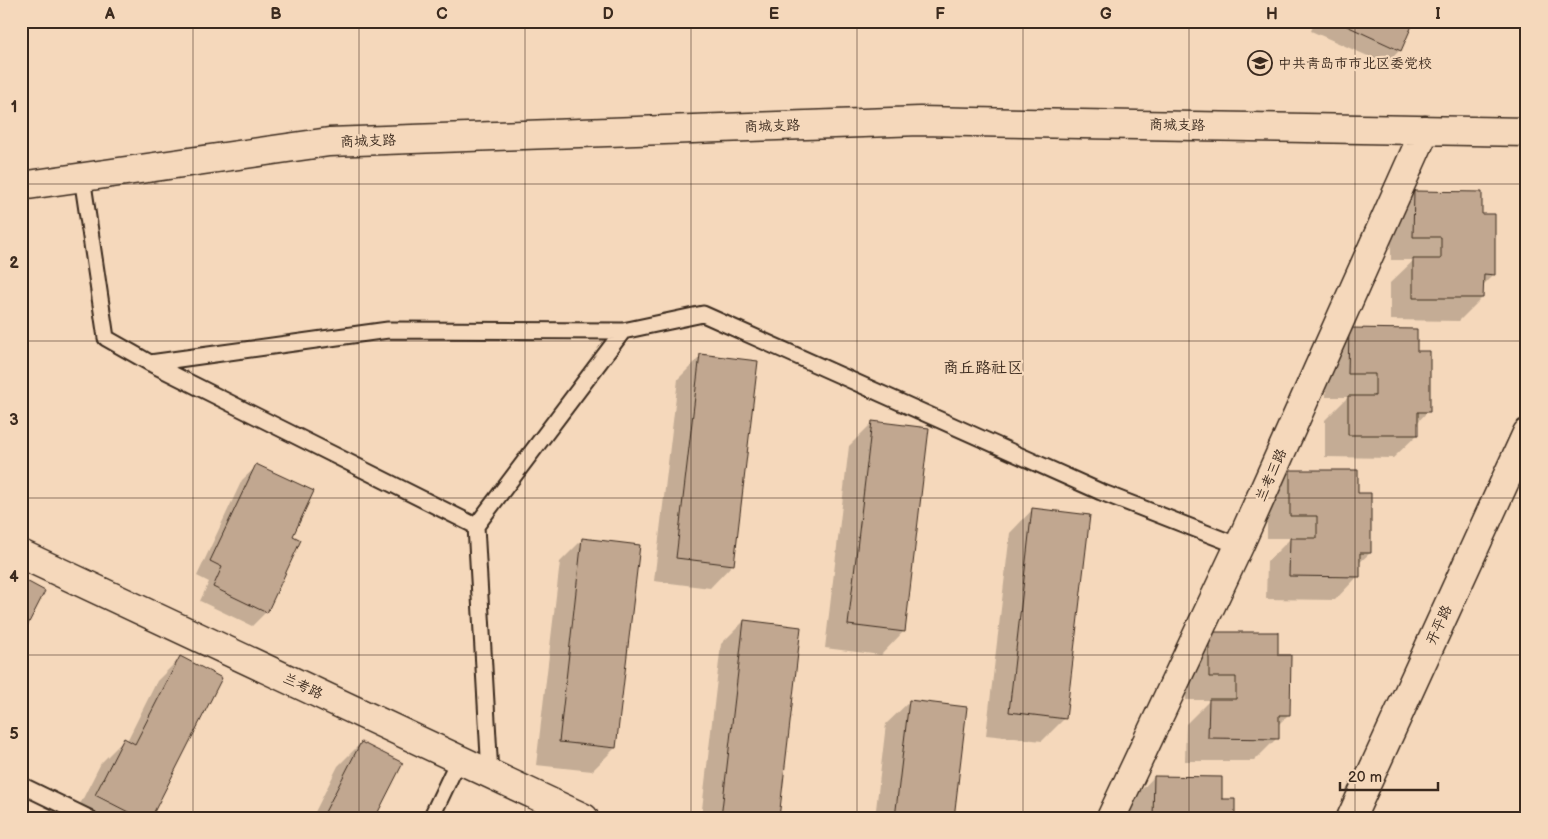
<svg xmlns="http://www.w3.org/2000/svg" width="1548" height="839" viewBox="0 0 1548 839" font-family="'Balsamiq Sans','LXGW WenKai TC',sans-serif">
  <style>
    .shadow { fill: #0003 }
    .building { fill: #c1a790; stroke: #3b2a1e }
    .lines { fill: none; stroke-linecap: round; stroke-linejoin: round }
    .lane-casing { stroke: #3b2a1e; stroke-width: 19 }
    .street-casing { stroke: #3b2a1e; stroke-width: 31 }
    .secondary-casing { stroke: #3b2a1e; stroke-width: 31 }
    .lane { stroke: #f5d8bb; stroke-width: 15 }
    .street { stroke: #f5d8bb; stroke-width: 28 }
    .secondary { stroke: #f5d8bb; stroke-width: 28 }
    .grid { fill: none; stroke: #3b2a1e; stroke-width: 1; stroke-opacity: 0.55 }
    .labels { text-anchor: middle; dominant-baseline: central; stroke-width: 4.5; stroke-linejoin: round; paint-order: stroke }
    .poi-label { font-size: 14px; fill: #3b2a1e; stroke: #f5d8bb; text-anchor: start }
    .street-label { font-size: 14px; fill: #3b2a1e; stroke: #f5d8bb }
    .quarter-label { font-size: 16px; fill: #3b2a1e; stroke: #f5d8bb }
    .neatline { fill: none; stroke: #3b2a1e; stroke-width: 2 }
    .grid-label { font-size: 16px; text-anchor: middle; font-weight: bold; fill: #3b2a1e }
  </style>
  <rect width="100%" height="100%" fill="#f5d8bb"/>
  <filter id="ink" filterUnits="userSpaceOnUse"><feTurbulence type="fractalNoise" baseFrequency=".02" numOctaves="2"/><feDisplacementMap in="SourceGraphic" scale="10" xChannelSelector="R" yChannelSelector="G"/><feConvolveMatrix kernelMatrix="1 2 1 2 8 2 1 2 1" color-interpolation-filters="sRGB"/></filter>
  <g filter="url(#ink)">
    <!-- shadow -->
    <path class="shadow" d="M 1315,21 L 1413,21 L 1400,50 L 1386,64 L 1311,31 Z
      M 1414,192 L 1494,274 L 1482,286 L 1482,298 L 1459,321 L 1390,320 L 1390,283 L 1414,260 L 1391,260 L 1391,216 Z
      M 1349,330 L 1415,352 L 1428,411 L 1417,423 L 1417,435 L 1393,458 L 1325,457 L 1325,420 L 1348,397 L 1326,397 L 1326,353 Z
      M 701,356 L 733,564 L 710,588 L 654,581 L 678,379 Z
      M 872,423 L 904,631 L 881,655 L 825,648 L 849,446 Z
      M 257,466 L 291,537 L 266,612 L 252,626 L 200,601 L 209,582 L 197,576 L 242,480 Z
      M 1291,471 L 1357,494 L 1370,553 L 1358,564 L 1358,576 L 1335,600 L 1266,599 L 1267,562 L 1291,538 L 1267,538 L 1267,494 Z
      M 1033,509 L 1065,718 L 1042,741 L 986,735 L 1010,533 Z
      M 583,539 L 615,748 L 592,771 L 536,765 L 560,562 Z
      M 744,621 L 778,818 L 701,818 L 721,644 Z
      M 1210,633 L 1276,656 L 1289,714 L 1277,726 L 1277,738 L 1254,761 L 1185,761 L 1186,724 L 1210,700 L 1186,700 L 1186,656 Z
      M 180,658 L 150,818 L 73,818 L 101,763 L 124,740 L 127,741 L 157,681 Z
      M 910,701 L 952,818 L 875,818 L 886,724 Z
      M 361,743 L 373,818 L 312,818 L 338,766 Z
      M 1154,777 L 1220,800 L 1234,818 L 1131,818 L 1131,801 Z"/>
    <!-- building -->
    <path class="building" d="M 1336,21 L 1414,21 L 1401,51 Z
      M 1414,191 L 1482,192 L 1482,214 L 1495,214 L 1495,275 L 1484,274 L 1483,298 L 1413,298 L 1413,259 L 1441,259 L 1441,237 L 1413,237 Z
      M 1349,328 L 1417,329 L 1417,351 L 1430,351 L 1430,412 L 1418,412 L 1418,435 L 1348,435 L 1348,396 L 1375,396 L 1375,374 L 1348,374 Z
      M 700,354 L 758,361 L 734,565 L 676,558 Z
      M 872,421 L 929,428 L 905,632 L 848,625 Z
      M 256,464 L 314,491 L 293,536 L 301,540 L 267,613 L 213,587 L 222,567 L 210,561 Z
      M 1290,470 L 1358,470 L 1358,493 L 1371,493 L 1371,553 L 1360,553 L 1360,577 L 1289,576 L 1290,538 L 1317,538 L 1317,516 L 1290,516 Z
      M 1032,508 L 1090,515 L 1066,719 L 1009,712 Z
      M 582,538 L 640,545 L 616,748 L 559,742 Z
      M 21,578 L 45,591 L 21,638 Z
      M 744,620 L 801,627 L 779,818 L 721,818 Z
      M 1209,632 L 1278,632 L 1278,655 L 1291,655 L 1290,715 L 1279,715 L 1279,739 L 1208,738 L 1209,699 L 1236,699 L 1236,677 L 1209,677 Z
      M 180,656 L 222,678 L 151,818 L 140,818 L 95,795 L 124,738 L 135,744 Z
      M 909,700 L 967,707 L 954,818 L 895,818 Z
      M 361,742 L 403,763 L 375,818 L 322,818 Z
      M 1154,776 L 1222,777 L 1222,799 L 1235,799 L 1235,818 L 1153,818 Z"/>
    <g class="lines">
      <defs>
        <path id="lane" d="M 82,177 L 106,338 L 150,363 L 476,526
          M 150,363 L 388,330 L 623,331 L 703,314 L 1101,492 L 1239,546
          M 490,774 L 476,526 L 623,331
          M 21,785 L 89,818
          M 431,818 L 459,759"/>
        <path id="street" d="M 21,186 L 329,142 L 920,121 L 1527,132
          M 21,554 L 584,818
          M 1111,818 L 1239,546 L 1425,130"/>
        <path id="secondary" d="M 1351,818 L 1527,433"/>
      </defs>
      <!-- lane casing -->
      <use href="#lane" class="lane-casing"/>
      <!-- street casing -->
      <use href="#street" class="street-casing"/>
      <!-- secondary casing -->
      <use href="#secondary" class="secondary-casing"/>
      <!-- lane -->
      <use href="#lane" class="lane"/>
      <!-- street -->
      <use href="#street" class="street"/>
      <!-- secondary -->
      <use href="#secondary" class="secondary"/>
    </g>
  </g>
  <!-- grid -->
  <path class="grid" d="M 193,21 L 193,818M 359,21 L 359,818M 525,21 L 525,818M 691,21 L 691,818M 857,21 L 857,818M 1023,21 L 1023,818M 1189,21 L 1189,818M 1355,21 L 1355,818M 21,184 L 1527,184M 21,341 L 1527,341M 21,498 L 1527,498M 21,655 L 1527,655"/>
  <!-- icons -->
  <defs>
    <symbol id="university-ring" viewBox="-11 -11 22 22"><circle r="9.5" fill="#f5d8bb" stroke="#3b2a1e" stroke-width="1.5"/><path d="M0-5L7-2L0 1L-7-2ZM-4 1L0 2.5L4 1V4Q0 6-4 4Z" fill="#3b2a1e"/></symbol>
  </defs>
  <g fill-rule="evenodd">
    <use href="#university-ring" x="1246" y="49" width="28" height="28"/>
  </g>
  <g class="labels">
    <!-- poi labels -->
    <g class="poi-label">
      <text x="1278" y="63">中共青岛市市北区委党校</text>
    </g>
    <!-- street labels -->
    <g class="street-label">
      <text transform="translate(1177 125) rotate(1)">商城支路</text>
      <text transform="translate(772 126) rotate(-2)">商城支路</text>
      <text transform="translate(368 141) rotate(-2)">商城支路</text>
      <text transform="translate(1271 475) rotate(-66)">兰考三路</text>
      <text transform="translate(1439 625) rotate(-65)">开平路</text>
      <text transform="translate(303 686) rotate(25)">兰考路</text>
    </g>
    <!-- quarter labels -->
    <g class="quarter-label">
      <text x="983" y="368">商丘路社区</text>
    </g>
  </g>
  <!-- margin -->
  <rect width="1548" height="839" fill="none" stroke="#f5d8bb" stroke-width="55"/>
  <!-- scale -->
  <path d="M1340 782v8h98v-8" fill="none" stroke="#3b2a1e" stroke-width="2.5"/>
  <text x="1348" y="782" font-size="15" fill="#3b2a1e" stroke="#f5d8bb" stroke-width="4" paint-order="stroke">20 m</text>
  <rect x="28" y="28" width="1492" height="784" class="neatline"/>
  <g class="grid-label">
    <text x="110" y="19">A</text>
    <text x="276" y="19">B</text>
    <text x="442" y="19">C</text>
    <text x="608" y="19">D</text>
    <text x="774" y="19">E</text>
    <text x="940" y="19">F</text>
    <text x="1106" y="19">G</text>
    <text x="1272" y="19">H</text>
    <text x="1438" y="19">I</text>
    <text x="14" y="112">1</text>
    <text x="14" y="268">2</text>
    <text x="14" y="425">3</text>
    <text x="14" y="582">4</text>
    <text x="14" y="739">5</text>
  </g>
</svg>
